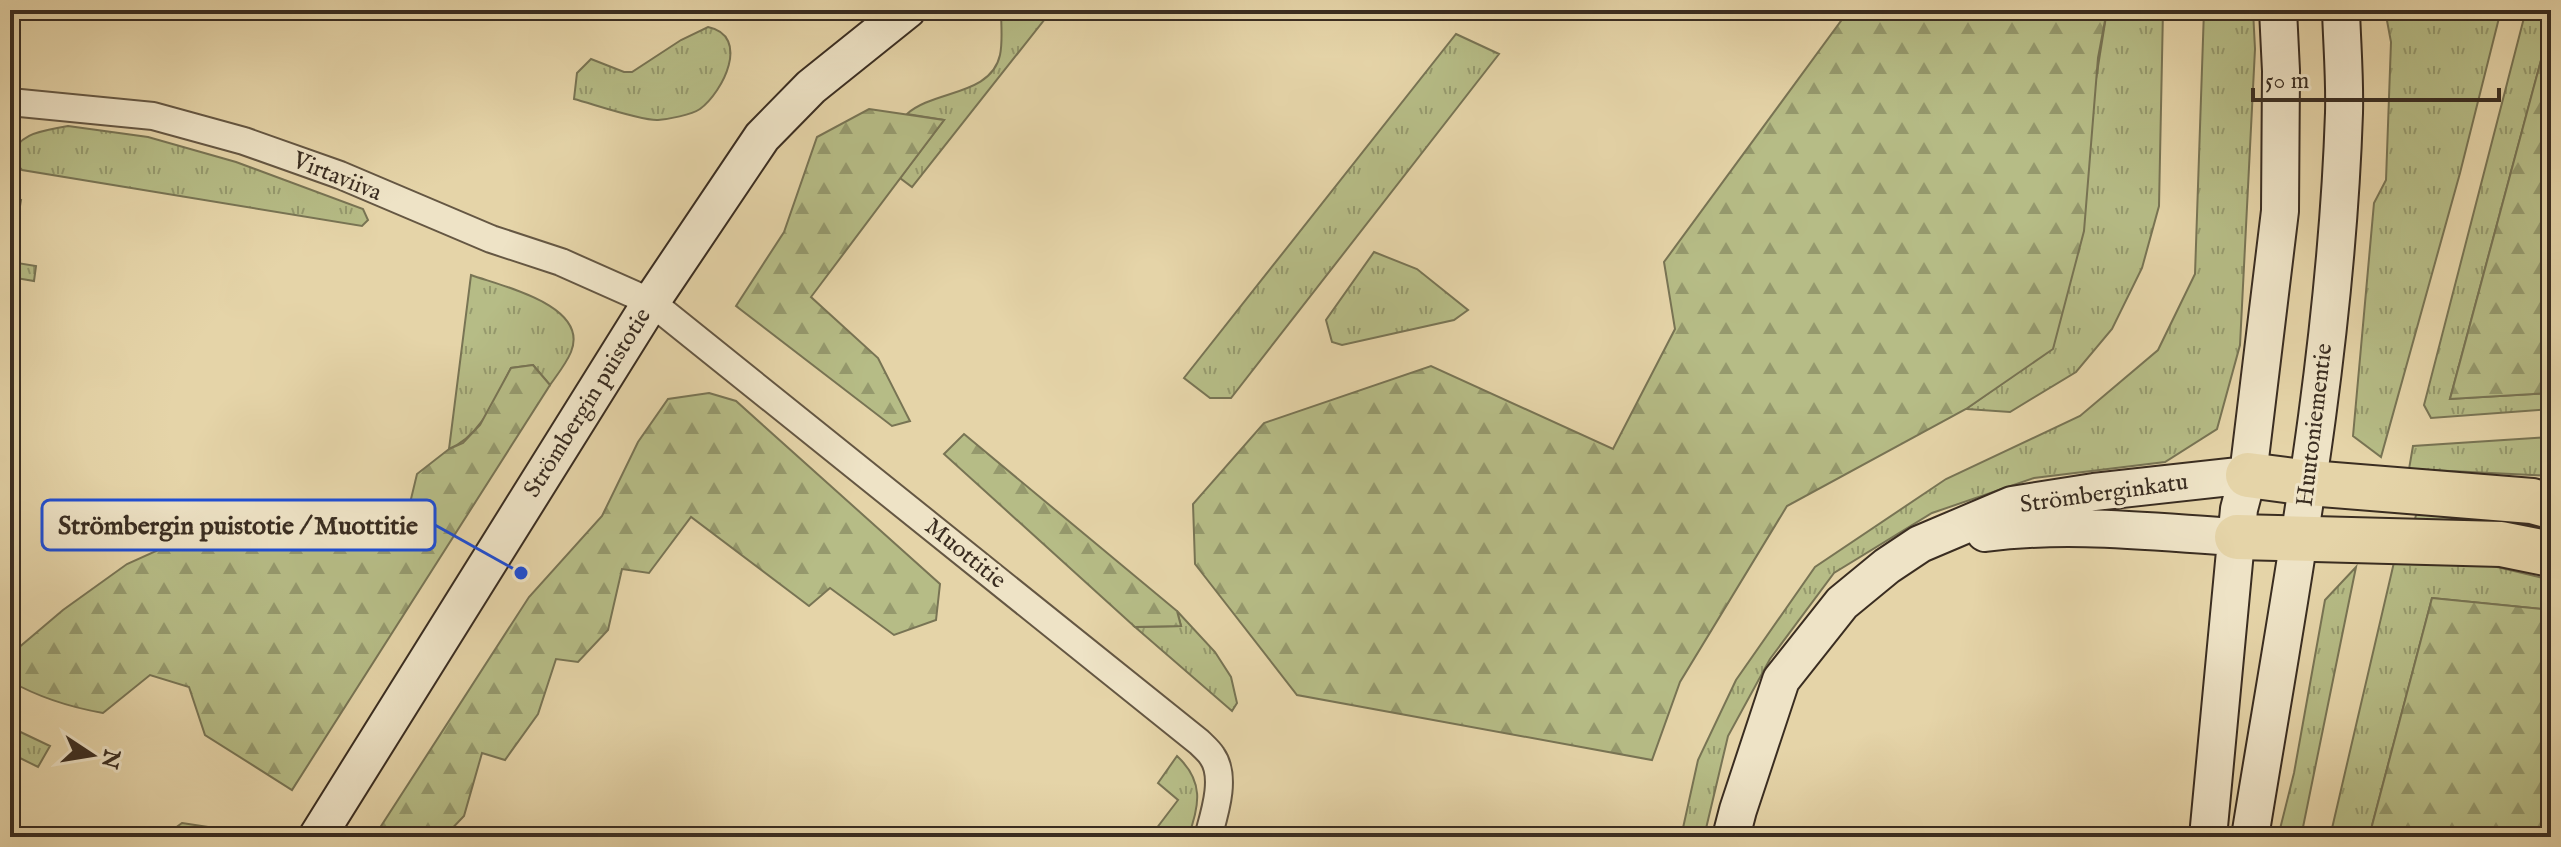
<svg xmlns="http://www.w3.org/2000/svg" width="2561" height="847" viewBox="0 0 2561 847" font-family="'IM FELL English',serif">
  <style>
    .grass { fill: url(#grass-tufts); stroke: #787454; stroke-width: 2 }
    .forest { fill: url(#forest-firs); stroke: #787454; stroke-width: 2 }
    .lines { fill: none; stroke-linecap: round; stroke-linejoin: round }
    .street-casing { stroke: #655743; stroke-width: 30 }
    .secondary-casing { stroke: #3a2d21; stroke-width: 40 }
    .highway-casing { stroke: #3a2d21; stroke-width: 48 }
    .street { stroke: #eee3c6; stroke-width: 26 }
    .secondary { stroke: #eee3c6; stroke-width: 36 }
    .highway { stroke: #e5d4a8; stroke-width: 44 }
    .labels { text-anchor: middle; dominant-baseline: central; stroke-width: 6; stroke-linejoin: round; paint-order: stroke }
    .street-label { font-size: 24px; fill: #3a2d21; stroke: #eee3c6 }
    .leader { fill: none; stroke: #1d4ed8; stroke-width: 3 }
    .callout-dot { fill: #1d4ed8; stroke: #eee3c6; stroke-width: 3 }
    .callout { fill: #eee3c6; stroke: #1d4ed8; stroke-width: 3 }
    .callout-label { font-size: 26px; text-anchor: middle; font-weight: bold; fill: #3a2d21 }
  </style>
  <defs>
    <pattern id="grass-tufts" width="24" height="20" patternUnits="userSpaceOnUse" patternTransform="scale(2)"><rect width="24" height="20" fill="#b6bc86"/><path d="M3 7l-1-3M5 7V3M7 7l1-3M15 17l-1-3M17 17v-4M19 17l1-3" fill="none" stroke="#95996d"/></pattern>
    <pattern id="forest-firs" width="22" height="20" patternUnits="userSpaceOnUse" patternTransform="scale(2)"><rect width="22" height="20" fill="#b6bc86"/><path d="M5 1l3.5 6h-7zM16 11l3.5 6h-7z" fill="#95996d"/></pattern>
  </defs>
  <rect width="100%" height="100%" fill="#e5d4a8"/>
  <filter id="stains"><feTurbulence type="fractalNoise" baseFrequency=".0025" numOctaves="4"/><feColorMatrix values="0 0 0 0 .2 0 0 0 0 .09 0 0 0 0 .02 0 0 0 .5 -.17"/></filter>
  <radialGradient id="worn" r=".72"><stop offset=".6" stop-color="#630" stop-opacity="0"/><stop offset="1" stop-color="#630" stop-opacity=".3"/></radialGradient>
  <!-- grass -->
  <path class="grass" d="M 1001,10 L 1052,10 L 912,187 L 900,178 L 944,120 L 907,114 C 933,90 991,96 1000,55 C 1003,41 1001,24 1001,10 Z
    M 2107,10 L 2163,10 L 2159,206 L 2142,268 L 2112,329 L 2076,372 L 2010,412 L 1966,409 L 2053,348 Z
    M 2204,10 L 2253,10 L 2255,49 L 2240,345 L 2217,429 L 2165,462 L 2034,478 L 1932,513 L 1834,573 L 1770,659 L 1728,736 L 1704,837 L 1681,837 L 1698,760 L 1736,680 L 1815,567 L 1946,479 L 2080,416 L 2158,350 L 2195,274 Z
    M 2385,10 L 2501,10 L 2460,173 L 2381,457 L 2353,436 L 2374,203 L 2386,180 L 2391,42 Z
    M 2526,10 L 2551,10 L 2551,23 L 2450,399 L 2551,393 L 2551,409 L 2431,418 L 2424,405 Z
    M 708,27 C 751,36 723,92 700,109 C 691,115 669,119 658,120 C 642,121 593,104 574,99 L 577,73 L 591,59 L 624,72 L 632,72 L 681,40 Z
    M 1456,34 L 1499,54 L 1231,398 L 1210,398 L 1184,378 Z
    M 68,126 L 148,137 L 236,162 L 363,209 L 368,220 L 362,226 L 22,170 L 11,158 C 18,132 44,131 68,126 Z
    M 10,196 L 21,200 L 11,262 L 36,266 L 34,281 L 10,277 Z
    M 1374,252 L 1417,269 L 1468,310 L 1454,320 L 1342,345 L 1332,342 L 1326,320 Z
    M 471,275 C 501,286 590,305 571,352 C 566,364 557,375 550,385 L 533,365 L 511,368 C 495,398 482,435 449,449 Z
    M 2551,437 L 2551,476 L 2409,469 L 2413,446 Z
    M 2417,511 L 2551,522 L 2551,539 L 2521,528 L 2415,519 Z
    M 2395,558 L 2472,561 L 2551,580 L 2551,610 L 2432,598 L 2369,837 L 2330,837 Z
    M 2356,567 L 2301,837 L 2278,837 L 2294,773 L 2325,600 Z
    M 1177,611 L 1215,652 L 1231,677 L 1237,703 L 1232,711 L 1135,627 L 1181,626 Z
    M 10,727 L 50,746 L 38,767 L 12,754 L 10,756 Z
    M 1177,756 C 1204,781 1200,805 1188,837 L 1150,837 L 1178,800 L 1158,783 Z"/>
  <!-- forest -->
  <path class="forest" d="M 1849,10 L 2107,10 L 2098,58 L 2084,231 L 2053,349 L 1966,409 L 1787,506 L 1680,682 L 1652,760 L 1297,695 L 1195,564 L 1193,504 L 1264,423 L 1431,366 L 1613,449 L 1675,329 L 1664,262 Z
    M 2551,23 L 2551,393 L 2450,399 Z
    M 869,109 L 944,120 L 811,297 L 878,358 L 910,421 L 892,426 L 736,306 L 784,232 L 817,137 Z
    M 533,365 L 550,385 L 292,790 L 205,735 L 189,687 L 150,675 L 103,713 C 69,707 40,698 10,681 L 10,655 L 63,610 L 127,564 L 187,537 L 272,508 L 405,524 L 417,474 L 449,449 L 463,443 L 480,425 L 511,368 Z
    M 709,393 L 736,401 L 940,584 L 936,620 L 894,635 L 830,588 L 809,606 L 691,517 L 649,573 L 622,569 L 608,630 L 578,662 L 556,659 L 538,714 L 505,760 L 482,753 L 464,816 L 444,837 L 374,837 L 529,597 L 602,516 L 638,442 L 668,399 Z
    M 964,434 L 1177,611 L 1181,626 L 1135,627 L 944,454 Z
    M 2432,598 L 2551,610 L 2551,837 L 2369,837 Z
    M 182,823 L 247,833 L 251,837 L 163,837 Z"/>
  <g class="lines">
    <defs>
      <path id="street" d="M 10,102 L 153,116 L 244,141 L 340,175 L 491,239 L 561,262 L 651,302 L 1199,742 C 1203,746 1209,751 1212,756 C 1227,777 1214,815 1208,837"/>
      <path id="secondary" d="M 1985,533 C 2069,522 2152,532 2237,537
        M 317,837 L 651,302 L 762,137 L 811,87 L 907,10
        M 1731,837 L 1738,810 L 1781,680 L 1842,603 L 1887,566 L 1920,544 L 2012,505 L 2094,492 L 2248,475
        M 2208,837 L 2239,509 L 2248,475 L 2280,211 L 2281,71 L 2278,10
        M 2250,837 C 2289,597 2336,357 2344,113 C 2345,79 2342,44 2341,10"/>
      <path id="highway" d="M 2248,475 L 2309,483 L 2532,501 L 2551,506
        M 2237,537 L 2501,544 L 2551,554"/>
    </defs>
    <!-- street casing -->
    <use href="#street" class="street-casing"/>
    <!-- secondary casing -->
    <use href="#secondary" class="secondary-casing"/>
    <!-- highway casing -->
    <use href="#highway" class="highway-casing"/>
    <!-- street -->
    <use href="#street" class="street"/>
    <!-- secondary -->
    <use href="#secondary" class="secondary"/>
    <!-- highway -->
    <use href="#highway" class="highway"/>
  </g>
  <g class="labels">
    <!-- street labels -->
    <g class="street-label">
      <text transform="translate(337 177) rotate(22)">Virtaviiva</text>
      <text transform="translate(588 403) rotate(-58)">Strömbergin puistotie</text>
      <text transform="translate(2315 425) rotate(-83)">Huutoniementie</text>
      <text transform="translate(2104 494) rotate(-8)">Strömberginkatu</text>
      <text transform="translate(965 554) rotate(39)">Muottitie</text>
    </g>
  </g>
  <!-- callouts -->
  <path class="leader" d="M521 573L435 525"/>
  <circle class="callout-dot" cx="521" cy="573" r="8"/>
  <rect class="callout" x="42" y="500" width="393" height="50" rx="8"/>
  <g class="callout-label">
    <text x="238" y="534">Strömbergin puistotie / Muottitie</text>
  </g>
  <!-- margin -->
  <rect width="2561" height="847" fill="none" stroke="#e5d4a8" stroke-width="40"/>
  <rect x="12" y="12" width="2537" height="823" fill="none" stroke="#3a2d21" stroke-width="4"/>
  <rect x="20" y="20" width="2521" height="807" fill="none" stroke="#3a2d21" stroke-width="2"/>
  <!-- north arrow -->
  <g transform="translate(92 755) rotate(102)" stroke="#eee3c6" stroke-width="6" paint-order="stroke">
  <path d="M0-6L14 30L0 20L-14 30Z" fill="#3a2d21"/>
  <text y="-12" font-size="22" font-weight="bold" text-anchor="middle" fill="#3a2d21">N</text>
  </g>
  <!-- scale -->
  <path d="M2253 88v12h246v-12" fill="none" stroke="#3a2d21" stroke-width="4"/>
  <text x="2265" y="88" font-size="24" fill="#3a2d21" stroke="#eee3c6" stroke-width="6" paint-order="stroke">50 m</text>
  <rect width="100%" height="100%" filter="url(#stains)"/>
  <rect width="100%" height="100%" fill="url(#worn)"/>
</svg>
